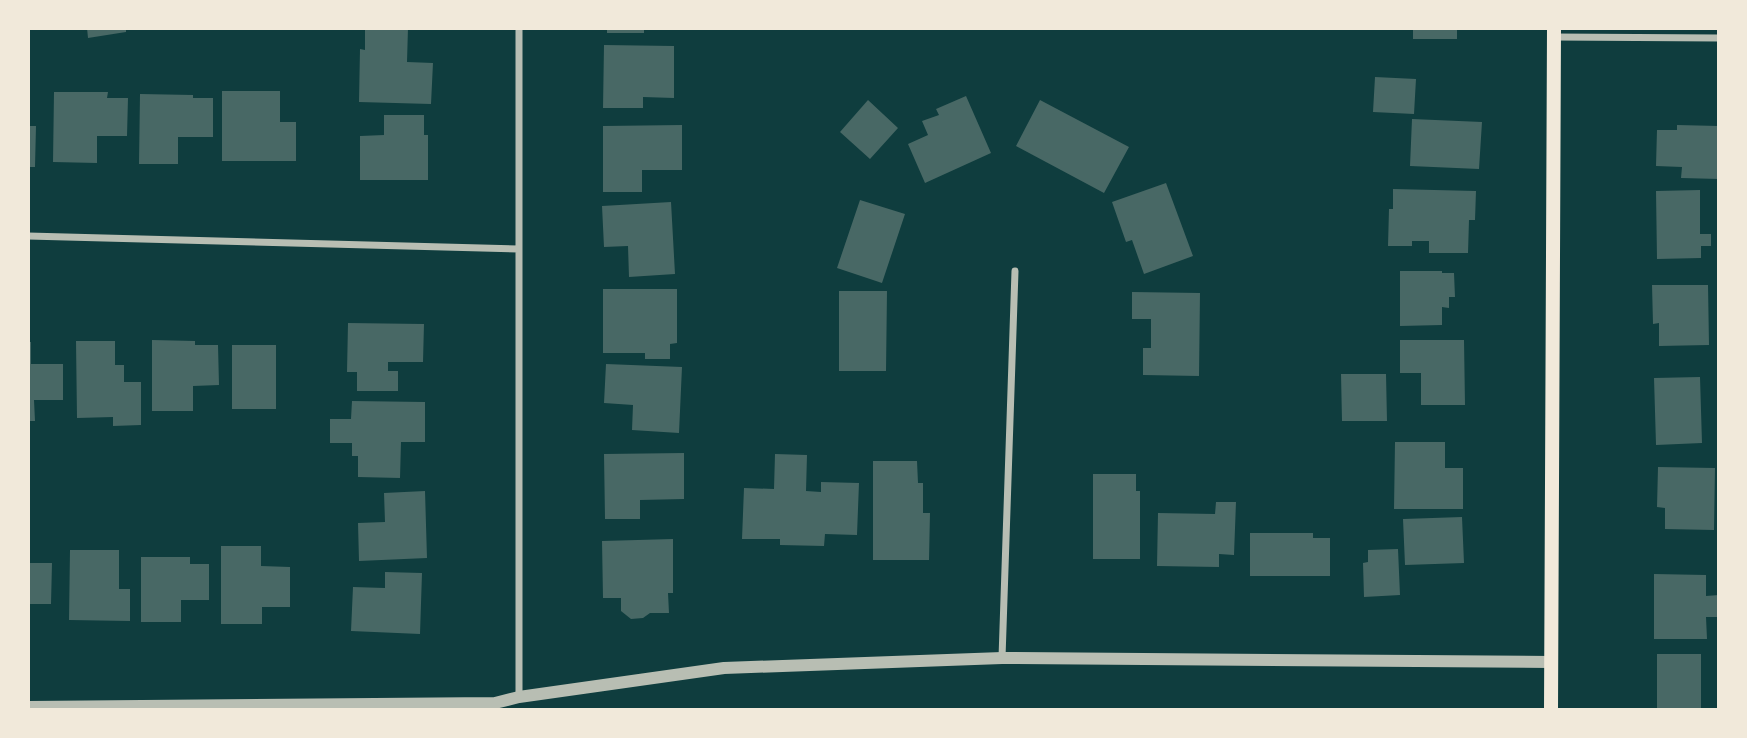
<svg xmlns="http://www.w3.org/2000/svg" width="1747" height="738" viewBox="0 0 1747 738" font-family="Karla,sans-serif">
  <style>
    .building { fill: #486865 }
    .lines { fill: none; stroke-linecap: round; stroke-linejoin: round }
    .minor { stroke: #b8beb3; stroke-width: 7 }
    .tertiary { stroke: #b8beb3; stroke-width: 12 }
    .secondary { stroke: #f1e9da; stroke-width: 14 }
  </style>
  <rect width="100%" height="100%" fill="#0f3d3e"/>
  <!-- building -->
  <path class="building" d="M 87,28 L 126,28 L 126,32 L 88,38 Z
    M 365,28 L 408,28 L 407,62 L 433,63 L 431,104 L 359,102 L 360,49 L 365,50 Z
    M 607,28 L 644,28 L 644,33 L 607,33 Z
    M 1413,28 L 1457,28 L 1457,39 L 1413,39 Z
    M 604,45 L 674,46 L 674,98 L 643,97 L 643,108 L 603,108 Z
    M 1375,77 L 1416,79 L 1414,114 L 1373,112 Z
    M 222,91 L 280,91 L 280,122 L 296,122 L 296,161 L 222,161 Z
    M 54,92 L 108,92 L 107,98 L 128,98 L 127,136 L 97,136 L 97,163 L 53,162 Z
    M 140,94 L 193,95 L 193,98 L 213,98 L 213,137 L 178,137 L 178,164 L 139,164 Z
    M 966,96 L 991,153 L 925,183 L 908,144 L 928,135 L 922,121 L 939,115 L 936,109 Z
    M 868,100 L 898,128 L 870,159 L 840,132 Z
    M 1040,100 L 1129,147 L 1104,193 L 1016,146 Z
    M 384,115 L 424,115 L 424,135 L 428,135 L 428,180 L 360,180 L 360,136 L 384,135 Z
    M 1412,119 L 1482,122 L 1479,169 L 1410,166 Z
    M 682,125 L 682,170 L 642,170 L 642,192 L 603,192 L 603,126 Z
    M 1677,125 L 1719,126 L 1719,179 L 1681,178 L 1682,167 L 1656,166 L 1657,130 L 1677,130 Z
    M 28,126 L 36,126 L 35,167 L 28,167 Z
    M 1166,183 L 1193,256 L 1144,274 L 1132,240 L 1126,242 L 1112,202 Z
    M 1393,189 L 1476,191 L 1475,220 L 1469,220 L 1468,253 L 1429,253 L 1429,241 L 1412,241 L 1412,246 L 1388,246 L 1389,209 L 1393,209 Z
    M 1700,190 L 1700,234 L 1711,234 L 1711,246 L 1701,246 L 1701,258 L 1657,259 L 1656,191 Z
    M 860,200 L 905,214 L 882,283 L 837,268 Z
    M 671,202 L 675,274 L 629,277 L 628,246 L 604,247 L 602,206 Z
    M 1400,271 L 1442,271 L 1442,273 L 1454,273 L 1455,297 L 1449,297 L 1449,308 L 1442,307 L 1442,325 L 1400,326 Z
    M 1652,285 L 1708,285 L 1709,345 L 1659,346 L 1659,323 L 1653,324 Z
    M 603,289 L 677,289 L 677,343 L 670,344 L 670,359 L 645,359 L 645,353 L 603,353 Z
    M 839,291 L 887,291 L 886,371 L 839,371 Z
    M 1132,292 L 1200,293 L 1199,376 L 1143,375 L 1143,348 L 1151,348 L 1151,319 L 1132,319 Z
    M 348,323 L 424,324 L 423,362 L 388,362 L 388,371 L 398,371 L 398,391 L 357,391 L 357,372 L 347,372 Z
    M 152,340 L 195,341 L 195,345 L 218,345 L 219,385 L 193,386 L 193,411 L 152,411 Z
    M 1400,340 L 1464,340 L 1465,405 L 1421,405 L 1421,373 L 1400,373 Z
    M 76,341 L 115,341 L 115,365 L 124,365 L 124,382 L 141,382 L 141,425 L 113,426 L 113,417 L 77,418 Z
    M 28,342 L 31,342 L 31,364 L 63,364 L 63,400 L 34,400 L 35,421 L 28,421 Z
    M 232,345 L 276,345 L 276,409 L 232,409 Z
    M 606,364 L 682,367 L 679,433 L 632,430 L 633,405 L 604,403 Z
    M 1341,374 L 1386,374 L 1387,421 L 1342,421 Z
    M 1700,377 L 1702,443 L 1656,445 L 1654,378 Z
    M 352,401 L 425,402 L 425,442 L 401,442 L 400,478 L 358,477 L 358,456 L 352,456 L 352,443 L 330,443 L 330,419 L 351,419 Z
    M 1395,442 L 1445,442 L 1445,468 L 1463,468 L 1463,509 L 1394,509 Z
    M 684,453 L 684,499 L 640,500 L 640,519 L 605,519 L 604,454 Z
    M 775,454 L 807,455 L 806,491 L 821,492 L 821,482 L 859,483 L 857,535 L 825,534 L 824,546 L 780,545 L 780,539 L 742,539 L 744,488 L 774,489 Z
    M 873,461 L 917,461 L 918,483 L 923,483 L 923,513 L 930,513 L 929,560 L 873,560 Z
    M 1658,467 L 1715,468 L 1714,530 L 1665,529 L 1665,508 L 1657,507 Z
    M 1093,474 L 1136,474 L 1136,491 L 1140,491 L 1140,559 L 1093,559 Z
    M 425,491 L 427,558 L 359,561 L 358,523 L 385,522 L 384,493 Z
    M 1216,502 L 1236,502 L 1234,555 L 1219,554 L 1219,567 L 1157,566 L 1158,513 L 1215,514 Z
    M 1462,517 L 1464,563 L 1405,565 L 1403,519 Z
    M 1250,533 L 1313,533 L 1313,538 L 1330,538 L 1330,576 L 1250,576 Z
    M 673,539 L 673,593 L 668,593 L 669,613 L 650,613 L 643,618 L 631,619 L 621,611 L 621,598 L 603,598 L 602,541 Z
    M 221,546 L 261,546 L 261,566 L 290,567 L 290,607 L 262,607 L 262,624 L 221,624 Z
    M 1398,549 L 1400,595 L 1364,597 L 1363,563 L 1368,562 L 1368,550 Z
    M 70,550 L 119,550 L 119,589 L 130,589 L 130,621 L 69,620 Z
    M 141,557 L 190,557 L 190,564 L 209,564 L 209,600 L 181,600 L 181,622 L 141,622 Z
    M 28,563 L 52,563 L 51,604 L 28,604 Z
    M 385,572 L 422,573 L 420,634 L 351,631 L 353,587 L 385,588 Z
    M 1654,574 L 1706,575 L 1706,596 L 1719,595 L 1719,617 L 1706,617 L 1707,639 L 1654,639 Z
    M 1657,654 L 1701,654 L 1701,710 L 1657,710 Z"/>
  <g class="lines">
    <!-- minor -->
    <path class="minor" d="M 1554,37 L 1719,38
      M 28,236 L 518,249
      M 1002,658 L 1015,271
      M 519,697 L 519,28"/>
    <!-- tertiary -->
    <path class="tertiary" d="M 28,707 L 495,703 L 519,697 L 724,668 L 1002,658 L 1552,662"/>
    <!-- secondary -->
    <path class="secondary" d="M 1551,710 L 1554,28"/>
  </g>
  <!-- border -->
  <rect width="1747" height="738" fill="none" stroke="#f1e9da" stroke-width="60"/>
</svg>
